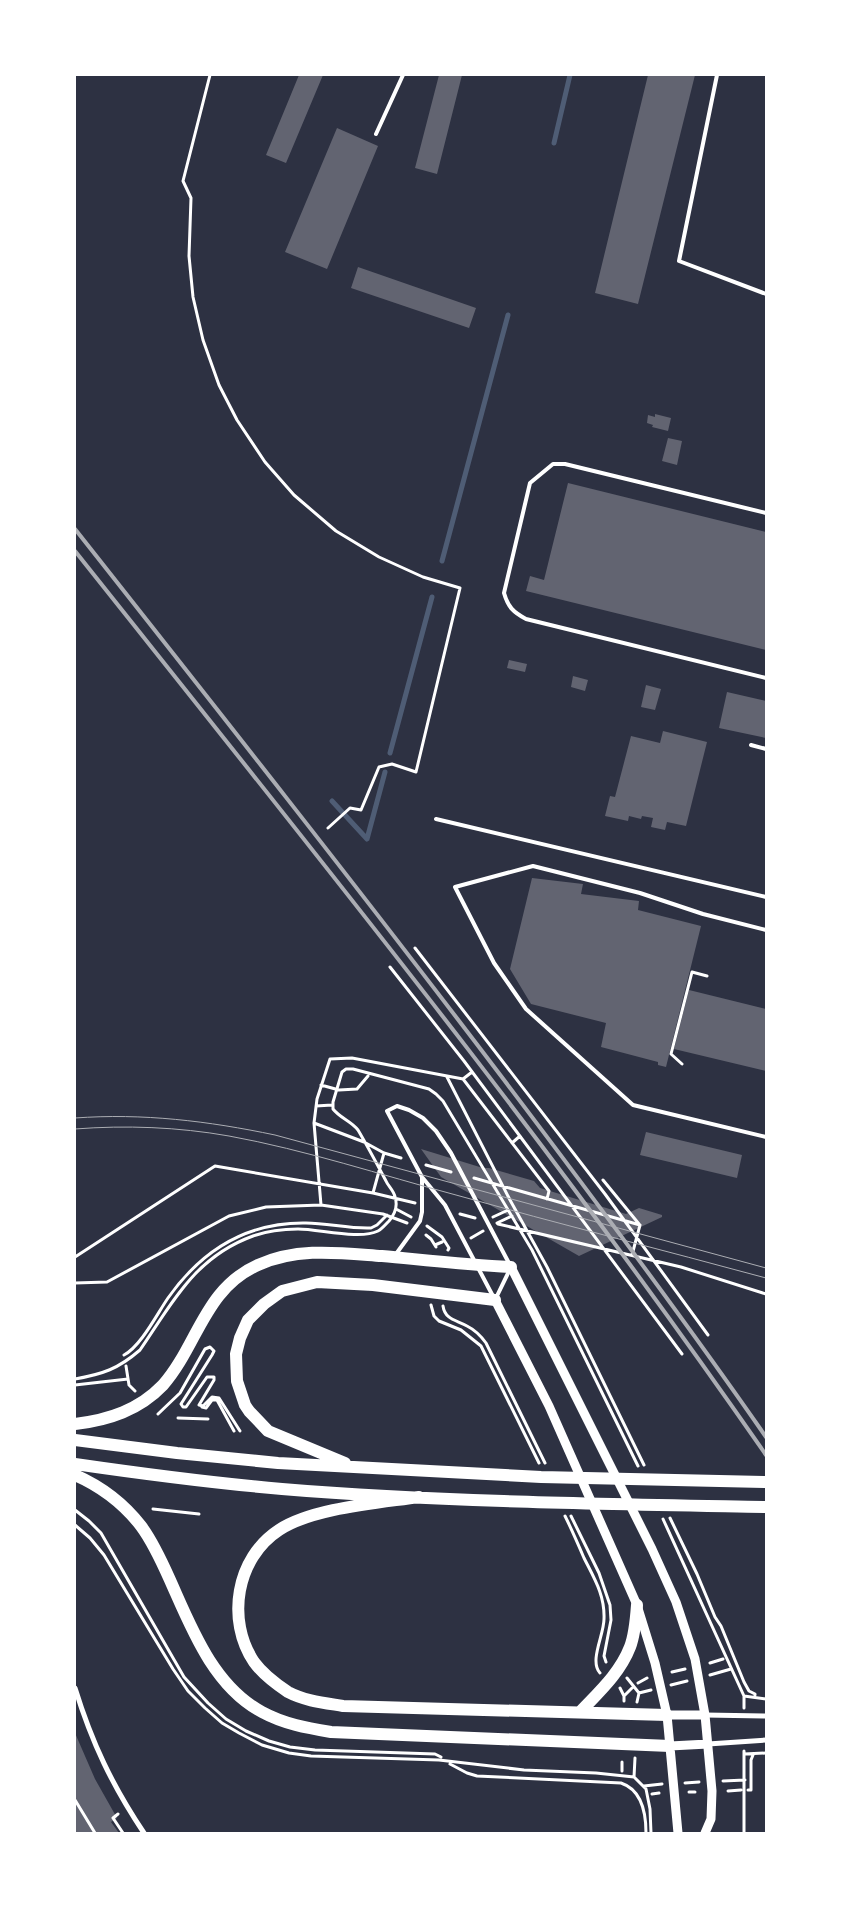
<svg xmlns="http://www.w3.org/2000/svg" width="841" height="1908" viewBox="0 0 841 1908" font-family="'Source Sans 3',sans-serif">
  <style>
    .lines { fill: none; stroke-linecap: round; stroke-linejoin: round }
    .stream { stroke: #4f5d75; stroke-width: 5 }
    .building { fill: #626471 }
    .path { stroke: #fff; stroke-width: 3 }
    .service { stroke: #fff; stroke-width: 4 }
    .minor { stroke: #fff; stroke-width: 5 }
    .tertiary { stroke: #fff; stroke-width: 9 }
    .primary { stroke: #fff; stroke-width: 12 }
    .tram { stroke: #abadb3; stroke-width: 1 }
    .rail { stroke: #abadb3; stroke-width: 4 }
  </style>
  <rect width="100%" height="100%" fill="#2d3142"/>
  <g class="lines">
    <!-- stream -->
    <path class="stream" d="M 554,143 L 570,75
      M 442,561 L 508,315
      M 390,753 L 432,597
      M 332,801 L 367,839 L 385,772"/>
  </g>
  <!-- building -->
  <path class="building" d="M 299,75 L 323,75 L 286,163 L 266,155 Z
    M 439,75 L 462,75 L 437,174 L 415,168 Z
    M 648,75 L 695,75 L 638,304 L 595,293 Z
    M 337,128 L 378,146 L 327,269 L 285,252 Z
    M 358,267 L 476,308 L 469,328 L 351,288 Z
    M 655,414 L 671,418 L 668,431 L 652,427 L 653,425 L 647,423 L 648,415 L 655,417 Z
    M 668,438 L 682,441 L 677,465 L 662,461 Z
    M 568,483 L 766,532 L 766,650 L 526,591 L 530,576 L 544,580 Z
    M 509,660 L 527,664 L 525,672 L 507,668 Z
    M 573,676 L 588,680 L 585,691 L 571,687 Z
    M 646,685 L 661,689 L 655,710 L 641,707 Z
    M 727,692 L 766,701 L 766,738 L 719,728 Z
    M 663,731 L 707,742 L 686,826 L 667,822 L 665,830 L 651,827 L 653,818 L 642,816 L 641,819 L 629,816 L 628,821 L 605,816 L 610,796 L 615,797 L 631,736 L 660,743 Z
    M 532,878 L 583,884 L 581,894 L 639,901 L 638,910 L 701,926 L 666,1067 L 658,1065 L 658,1062 L 601,1047 L 606,1023 L 531,1004 L 510,969 Z
    M 689,990 L 766,1009 L 766,1071 L 674,1049 Z
    M 646,1132 L 742,1155 L 737,1178 L 640,1155 Z
    M 421,1149 L 483,1168 L 489,1168 L 534,1181 L 540,1188 L 626,1214 L 639,1208 L 662,1215 L 662,1217 L 579,1256 L 441,1177 Z
    M 75,1733 L 95,1779 L 117,1818 L 111,1822 L 119,1833 L 75,1833 Z"/>
  <g class="lines">
    <!-- path -->
    <path class="path" d="M 210,75 L 183,181 L 191,198 L 189,256 L 193,297 L 203,340 L 219,385 L 237,420 L 265,462 L 294,495 L 336,531 L 379,557 L 423,577 L 460,588 L 416,772 L 392,764 L 379,767 L 361,810 L 350,808 L 328,828
      M 415,948 L 605,1194 L 708,1335
      M 390,967 L 464,1061 L 682,1354
      M 682,1064 L 671,1054 L 692,972 L 707,976
      M 447,1077 L 510,1200 L 547,1267 L 644,1465
      M 463,1079 L 549,1191 L 547,1199
      M 321,1085 L 339,1090 L 357,1089 L 368,1076
      M 316,1106 L 332,1105
      M 314,1123 L 364,1142 L 384,1153 L 401,1158
      M 512,1143 L 520,1136
      M 426,1165 L 451,1172
      M 474,1178 L 640,1225
      M 603,1180 L 639,1224
      M 373,1193 L 384,1153
      M 321,1205 L 383,1214 L 407,1223
      M 396,1209 L 411,1217
      M 460,1214 L 475,1218
      M 493,1217 L 506,1211
      M 497,1223 L 512,1216
      M 498,1224 L 681,1267 L 766,1294
      M 427,1226 L 442,1237 L 449,1248 L 448,1250
      M 426,1235 L 431,1239 L 436,1247
      M 471,1238 L 483,1231
      M 435,1245 L 442,1242
      M 632,1255 L 640,1225
      M 75,1257 L 215,1166 L 373,1193 L 415,1203
      M 75,1283 L 107,1282 L 229,1216 L 266,1207 L 321,1205 L 314,1123 L 317,1099 L 330,1059 L 352,1058 L 463,1079 L 472,1072
      M 431,1305 L 434,1316 L 439,1321 L 461,1330 L 481,1346 L 539,1463
      M 443,1306 C 445,1320 457,1320 467,1326 C 475,1330 481,1336 486,1343 L 545,1463
      M 124,1355 C 141,1346 157,1314 168,1298 C 202,1250 246,1222 306,1223 C 328,1223 349,1229 371,1228 L 377,1225 L 387,1215
      M 126,1366 L 129,1385 L 135,1391
      M 75,1379 C 103,1374 118,1369 140,1350 C 173,1302 195,1257 253,1236 C 267,1231 284,1229 298,1229 C 319,1229 360,1240 378,1231 C 382,1229 385,1225 389,1221 C 395,1214 398,1206 395,1197 C 394,1191 388,1186 386,1181 C 377,1164 368,1147 358,1130 C 351,1121 340,1118 333,1109 L 333,1102 L 342,1072 L 346,1069 L 353,1069 L 429,1089 L 436,1094 L 443,1101 L 532,1250 L 638,1466
      M 75,1385 L 128,1379
      M 202,1407 L 206,1408 L 212,1400 L 217,1400 L 234,1431
      M 158,1414 L 180,1393 L 205,1349 L 210,1347 L 214,1351 L 212,1355 L 181,1404 L 183,1407 L 186,1407 L 207,1377 L 214,1377 L 214,1380 L 199,1405 L 203,1406 L 212,1397 L 219,1398 L 240,1431
      M 178,1418 L 208,1419
      M 153,1509 L 199,1514
      M 75,1510 L 89,1521 L 101,1533 L 184,1677 L 208,1703 L 226,1719 L 246,1731 L 269,1741 L 290,1747 L 315,1750 L 435,1754 L 441,1757
      M 565,1516 C 572,1530 578,1544 584,1558 C 594,1578 605,1595 604,1619 C 604,1635 589,1661 600,1673
      M 571,1516 L 599,1573 L 610,1605 L 611,1620 L 604,1656 L 606,1662
      M 670,1518 L 697,1574 L 715,1617 L 721,1626 L 744,1682 L 749,1691 L 755,1694 L 755,1695
      M 663,1519 L 744,1696 L 744,1708
      M 75,1525 L 90,1538 L 104,1555 L 173,1669 L 188,1691 L 205,1708 L 222,1723 L 239,1733 L 262,1745 L 289,1753 L 311,1756 L 439,1760 L 524,1770 L 596,1773 L 634,1777 L 646,1789 L 650,1809 L 651,1833
      M 710,1663 L 723,1659
      M 672,1672 L 685,1669
      M 710,1675 L 731,1669
      M 627,1678 L 639,1693 L 637,1702
      M 638,1683 L 647,1678
      M 671,1685 L 687,1681
      M 620,1688 L 624,1696 L 624,1701
      M 639,1693 L 651,1690
      M 624,1696 L 632,1688
      M 744,1696 L 766,1699
      M 744,1751 L 744,1833
      M 744,1754 L 766,1753
      M 450,1764 L 467,1773 L 477,1776 L 621,1783 C 642,1790 646,1813 646,1833
      M 622,1771 L 622,1762
      M 634,1777 L 635,1758
      M 723,1781 L 745,1780
      M 685,1783 L 699,1782
      M 644,1786 L 662,1784
      M 748,1790 L 751,1790 L 751,1760 L 753,1755
      M 728,1791 L 741,1790
      M 689,1792 L 695,1792
      M 652,1794 L 659,1793
      M 75,1800 L 95,1833
      M 118,1814 L 113,1818 L 123,1833"/>
    <!-- service -->
    <path class="service" d="M 717,75 L 679,261 L 766,294
      M 376,134 L 403,75
      M 766,513 L 565,464 L 553,464 L 530,483 L 504,593 C 508,607 513,612 526,619 L 766,678
      M 751,745 L 766,749
      M 436,819 L 766,897
      M 766,930 L 703,914 L 640,893 L 533,866 L 455,887 L 494,963 L 526,1009 L 633,1105 L 766,1137
      M 397,1106 L 409,1110 L 423,1118 L 436,1131 L 451,1153 L 511,1267 L 495,1300 L 445,1205 L 422,1177 L 387,1111 Z
      M 396,1254 L 420,1221 L 422,1212 L 422,1177"/>
    <!-- minor -->
    <path class="minor" d="M 75,1688 C 92,1743 112,1785 144,1833
      M 705,1715 L 766,1716
      M 708,1744 L 766,1740"/>
    <!-- tertiary -->
    <path class="tertiary" d="M 511,1267 L 652,1549 L 676,1602 L 695,1659 L 705,1715 L 712,1791 L 711,1819 L 705,1833
      M 495,1300 L 549,1406 L 637,1605 L 655,1663 L 667,1715 L 678,1833
      M 667,1715 L 705,1715
      M 670,1746 L 708,1744"/>
    <!-- primary -->
    <path class="primary" d="M 75,1424 C 109,1420 139,1410 163,1385 C 198,1345 204,1289 258,1265 C 298,1247 340,1253 382,1256 C 425,1260 468,1265 511,1267
      M 75,1440 L 177,1453 L 278,1463 L 541,1477 L 766,1482
      M 345,1463 L 268,1431 L 249,1411 L 245,1405 L 237,1381 L 236,1354 L 240,1338 L 248,1320 L 264,1304 L 282,1291 L 317,1282 L 373,1285 L 495,1300
      M 75,1464 C 144,1474 213,1483 282,1489 C 443,1502 605,1504 766,1507
      M 75,1475 C 100,1486 124,1504 141,1526 C 153,1542 162,1562 170,1580 C 191,1627 213,1686 262,1712 C 284,1724 307,1728 331,1732 L 670,1746
      M 419,1497 C 379,1503 312,1508 279,1530 C 236,1558 226,1620 254,1662 C 262,1673 276,1684 288,1692 C 305,1701 325,1703 343,1706 L 667,1715
      M 580,1712 C 599,1692 620,1673 630,1647 C 635,1634 636,1619 637,1605"/>
    <!-- tram -->
    <path class="tram" d="M 75,1118 C 143,1113 208,1121 275,1135 L 766,1268
      M 75,1129 C 126,1125 178,1127 229,1136 C 306,1150 381,1175 456,1195 C 559,1224 663,1250 766,1278"/>
    <!-- rail -->
    <path class="rail" d="M 75,529 C 217,709 359,889 498,1072 C 589,1192 680,1313 766,1437
      M 75,551 C 311,848 550,1143 766,1455"/>
  </g>
  <!-- border -->
  <rect width="841" height="1908" fill="none" stroke="#ffffff" stroke-width="152"/>
</svg>
